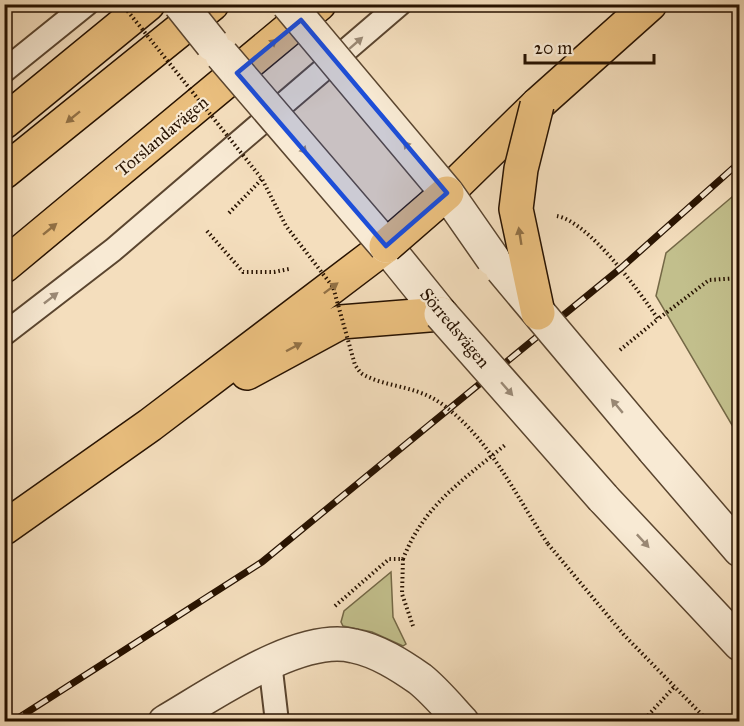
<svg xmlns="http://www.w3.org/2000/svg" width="744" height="726" viewBox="0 0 744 726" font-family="'IM FELL Great Primer',serif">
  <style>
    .green { fill: #c2bf8c; stroke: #746846; stroke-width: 1.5 }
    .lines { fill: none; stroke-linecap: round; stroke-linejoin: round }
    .service-casing { stroke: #5a452f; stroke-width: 26 }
    .minor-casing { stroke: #5a452f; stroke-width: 36 }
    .tertiary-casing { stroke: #5a452f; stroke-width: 36 }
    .primary-casing { stroke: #271200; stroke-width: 36 }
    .path { stroke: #271200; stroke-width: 4; stroke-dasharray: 1.5 3; stroke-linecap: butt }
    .service { stroke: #f8ead4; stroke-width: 22 }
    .minor { stroke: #f8ead4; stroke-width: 33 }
    .tertiary { stroke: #f8ead4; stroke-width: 33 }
    .primary { stroke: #eabf7e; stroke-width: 33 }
    .rail-casing { stroke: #271200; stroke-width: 7 }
    .rail { stroke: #f8ead4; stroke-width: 4.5; stroke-dasharray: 14; stroke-linecap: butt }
    .tertiary-bridge-casing { stroke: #5a452f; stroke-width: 36; stroke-linecap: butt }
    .primary-bridge-casing { stroke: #271200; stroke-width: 36; stroke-linecap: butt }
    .path-bridge { stroke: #271200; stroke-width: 4; stroke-dasharray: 1.5 3; stroke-linecap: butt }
    .tertiary-bridge { stroke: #f8ead4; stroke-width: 33 }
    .primary-bridge { stroke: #eabf7e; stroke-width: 33 }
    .oneway { fill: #9a8975 }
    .oneway2 { fill: #927145 }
    .marked { fill: #1d4ed8; fill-opacity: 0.2; stroke: #1d4ed8; stroke-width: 4.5; stroke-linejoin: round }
    .labels { text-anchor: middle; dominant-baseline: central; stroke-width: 4.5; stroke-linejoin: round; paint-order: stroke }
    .street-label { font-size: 18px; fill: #271200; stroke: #f8ead4 }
  </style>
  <rect width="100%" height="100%" fill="#f4debd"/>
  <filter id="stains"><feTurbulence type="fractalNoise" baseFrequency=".00333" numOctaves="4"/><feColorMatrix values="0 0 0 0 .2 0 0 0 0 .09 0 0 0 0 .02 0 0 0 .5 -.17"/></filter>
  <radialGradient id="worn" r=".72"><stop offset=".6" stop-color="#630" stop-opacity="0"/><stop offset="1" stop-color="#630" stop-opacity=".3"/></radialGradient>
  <!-- green -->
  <path class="green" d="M 739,191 L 739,437 L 656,296 L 666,253 Z
    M 391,572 L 393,617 L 406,644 L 403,646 L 372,632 L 343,626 L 341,622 L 344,611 Z"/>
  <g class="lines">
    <defs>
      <path id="service" d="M 4,71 L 87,4
        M 4,334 L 113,250 L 400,4
        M 270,662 L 277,722"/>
      <path id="minor" d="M 165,722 C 212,695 300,632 354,646 C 378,651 400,665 420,679 C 435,691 449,708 462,722"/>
      <path id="tertiary" d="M 386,246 L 441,314
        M 654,450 L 740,550
        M 603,498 L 740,644"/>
      <path id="primary" d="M 4,122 L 148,4
        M 4,172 L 212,4
        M 447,193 L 537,105 L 650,4
        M 4,266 L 319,4
        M 247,373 L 341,322 L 441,314
        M 4,528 L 150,425 L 386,246"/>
    </defs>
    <!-- service casing -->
    <use href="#service" class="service-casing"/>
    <!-- minor casing -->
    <use href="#minor" class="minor-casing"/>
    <!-- tertiary casing -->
    <use href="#tertiary" class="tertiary-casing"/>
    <!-- primary casing -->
    <use href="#primary" class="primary-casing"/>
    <!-- path -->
    <path class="path" d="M 229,213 L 262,179
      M 557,216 C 589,222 639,291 658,319 L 709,280 L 740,278
      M 207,231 L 243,272 L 274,272 L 289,269
      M 620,350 L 658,319
      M 548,544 L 624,635 L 709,722
      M 403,559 L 402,594 L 413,626
      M 335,606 L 389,559 L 403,559 C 424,505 462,481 505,445
      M 642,722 L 675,686"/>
    <!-- service -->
    <use href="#service" class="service"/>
    <!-- minor -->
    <use href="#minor" class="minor"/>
    <!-- tertiary -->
    <use href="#tertiary" class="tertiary"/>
    <!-- primary -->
    <use href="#primary" class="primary"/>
    <defs>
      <path id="rail" d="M 12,722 L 262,562 L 621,268 L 740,162"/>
    </defs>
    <!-- rail casing -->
    <use href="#rail" class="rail-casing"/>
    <!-- rail -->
    <use href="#rail" class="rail"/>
    <defs>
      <path id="tertiary-bridge" d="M 180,4 L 212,44
        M 288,4 L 447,193 L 493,259
        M 222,55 L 386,246
        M 502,269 L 654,450
        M 441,314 L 603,498"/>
      <path id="primary-bridge" d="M 537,105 L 521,169 L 516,209 L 538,313
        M 386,246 L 447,193"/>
    </defs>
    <!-- tertiary-bridge casing -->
    <use href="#tertiary-bridge" class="tertiary-bridge-casing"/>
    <!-- primary-bridge casing -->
    <use href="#primary-bridge" class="primary-bridge-casing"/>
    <!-- path-bridge -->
    <path class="path-bridge" d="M 122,4 L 262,179 L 286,226 L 333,287 L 355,365 C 358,369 360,373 364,375 C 389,388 415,385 442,404 C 491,440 515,495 548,544"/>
    <!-- tertiary-bridge -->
    <use href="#tertiary-bridge" class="tertiary-bridge"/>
    <!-- primary-bridge -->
    <use href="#primary-bridge" class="primary-bridge"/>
  </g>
  <!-- one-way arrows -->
  <defs><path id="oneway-solid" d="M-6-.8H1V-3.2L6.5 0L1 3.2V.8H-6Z" transform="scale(1.5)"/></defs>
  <g class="oneway">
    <use href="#oneway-solid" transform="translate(356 43) rotate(-41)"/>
    <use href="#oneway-solid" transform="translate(301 147) rotate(49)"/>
    <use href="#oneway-solid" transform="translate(409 148) rotate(-130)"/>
    <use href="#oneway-solid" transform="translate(51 298) rotate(-38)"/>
    <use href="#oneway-solid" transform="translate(507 389) rotate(49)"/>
    <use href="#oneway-solid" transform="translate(617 406) rotate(-130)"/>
    <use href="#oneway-solid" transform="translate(643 541) rotate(47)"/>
  </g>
  <g class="oneway2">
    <use href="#oneway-solid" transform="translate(270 45) rotate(-40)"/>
    <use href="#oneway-solid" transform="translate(73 117) rotate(141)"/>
    <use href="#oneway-solid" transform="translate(50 229) rotate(-39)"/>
    <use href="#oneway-solid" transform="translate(520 236) rotate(-99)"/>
    <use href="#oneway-solid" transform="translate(331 288) rotate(-37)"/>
    <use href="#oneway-solid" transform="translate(294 347) rotate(-28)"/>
  </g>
  <!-- marked area -->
  <path class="marked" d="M 301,20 L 447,193 L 386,246 L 237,73 Z"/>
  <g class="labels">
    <!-- street labels -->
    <g class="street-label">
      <text transform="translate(162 136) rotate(-40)">Torslandavägen</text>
      <text transform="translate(455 328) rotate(50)">Sörredsvägen</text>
    </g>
  </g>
  <!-- margin -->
  <rect width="744" height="726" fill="none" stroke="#f4debd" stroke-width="24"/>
  <rect x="6" y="6" width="732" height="714" fill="none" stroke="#271200" stroke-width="3"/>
  <rect x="12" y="12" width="720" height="702" fill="none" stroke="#271200" stroke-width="1.5"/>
  <!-- scale -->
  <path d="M525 54v9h129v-9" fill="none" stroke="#271200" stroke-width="3"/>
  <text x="534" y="54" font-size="18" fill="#271200" stroke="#f8ead4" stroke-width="4.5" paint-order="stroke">20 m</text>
  <rect width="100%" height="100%" filter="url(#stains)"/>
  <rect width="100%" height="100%" fill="url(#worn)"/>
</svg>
